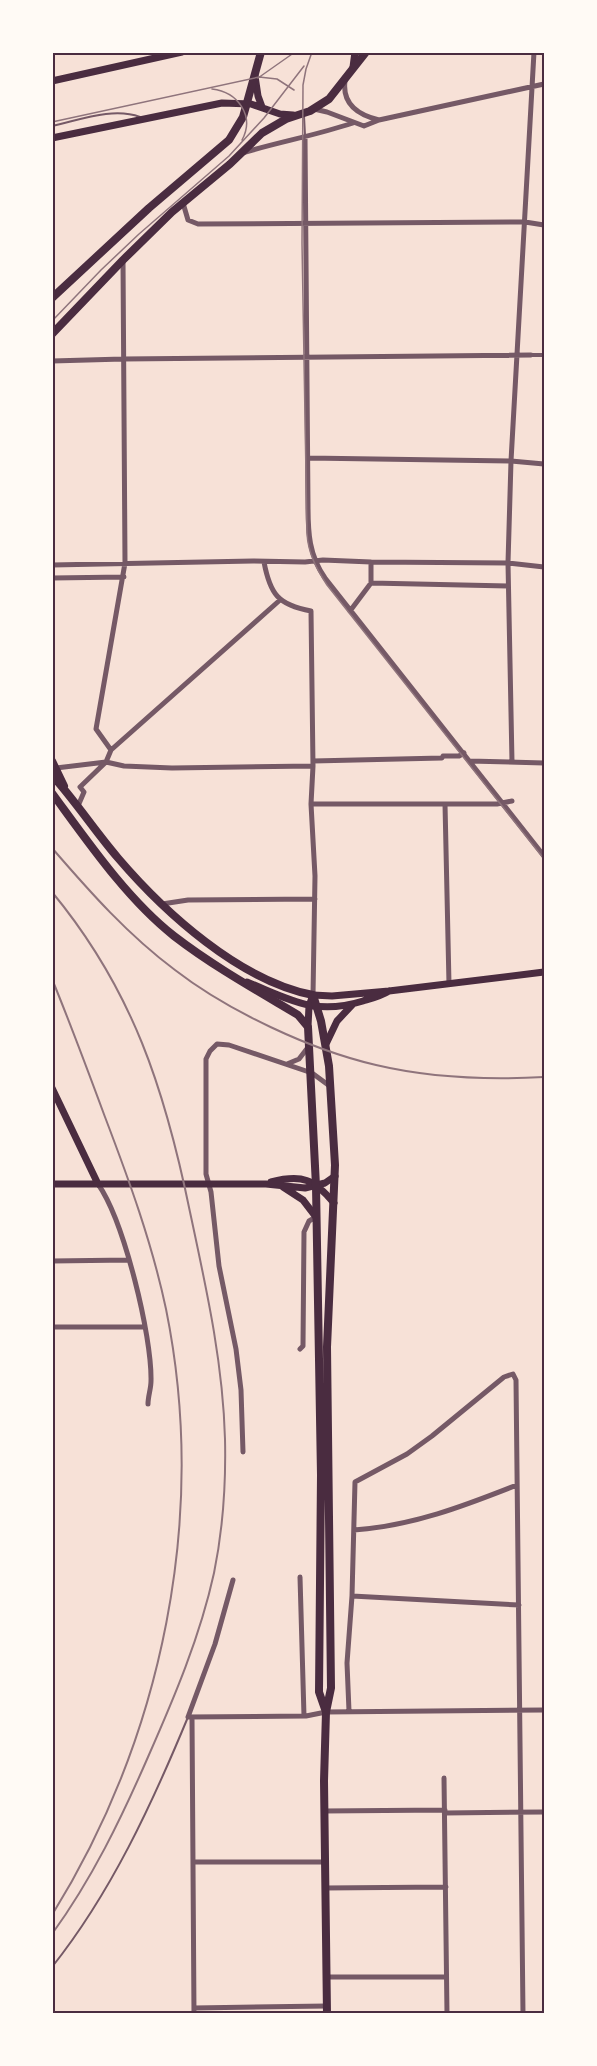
<svg xmlns="http://www.w3.org/2000/svg" width="597" height="2066" viewBox="0 0 597 2066" font-family="'Public Sans',sans-serif">
  <style>
    .lines { fill: none; stroke-linecap: round; stroke-linejoin: round }
    .service { stroke: #755966; stroke-width: 2 }
    .pedestrian { stroke: #755966; stroke-width: 4 }
    .minor { stroke: #755966; stroke-width: 5 }
    .secondary { stroke: #4a2c40; stroke-width: 7 }
    .primary { stroke: #4a2c40; stroke-width: 8 }
    .tram { stroke: #8f747c; stroke-width: 1.5 }
    .rail { stroke: #8f747c; stroke-width: 2 }
    .neatline { fill: none; stroke: #4a2c40; stroke-width: 2 }
  </style>
  <rect width="100%" height="100%" fill="#f7e1d7"/>
  <g class="lines">
    <!-- service -->
    <path class="service" d="M 304,116 L 305,135
      M 52,126 C 80,120 113,107 140,117
      M 52,1967 C 111,1893 152,1804 188,1717"/>
    <!-- pedestrian -->
    <path class="pedestrian" d="M 531,355 L 544,355"/>
    <!-- minor -->
    <path class="minor" d="M 345,81 C 342,104 358,115 379,120
      M 314,109 L 327,112 L 364,126 L 379,120 L 544,84
      M 305,137 L 308,506 C 308,533 309,555 325,578 L 544,856
      M 242,153 C 279,142 317,135 353,123
      M 183,203 L 188,220 L 198,224 L 525,222 L 544,225
      M 52,361 L 123,359 L 531,355
      M 308,458 L 511,461 L 544,464
      M 264,562 C 270,594 278,605 311,611 L 313,766 L 311,804 L 315,876 L 313,995
      M 52,565 L 253,561 L 305,562 L 323,560 L 371,562
      M 52,578 L 124,577
      M 508,586 L 371,583 L 371,562 L 508,563 L 544,567
      M 350,611 L 371,583
      M 111,750 L 280,600
      M 313,761 L 442,758 L 443,756 L 459,756 L 464,753
      M 469,761 L 544,763
      M 512,762 L 508,563 L 511,461 L 534,52
      M 56,768 L 106,762 L 124,766 L 172,768 L 313,766
      M 311,804 L 497,804 L 512,801
      M 445,804 L 449,984
      M 78,806 L 84,792 L 80,787 L 106,762 L 111,750 L 96,729 L 125,563 L 123,260
      M 162,904 L 188,900 L 315,899
      M 287,1064 L 299,1059 L 309,1046
      M 98,1184 C 124,1221 152,1336 151,1381 C 151,1389 148,1396 148,1404
      M 52,1261 L 129,1260
      M 52,1327 L 144,1327
      M 300,1349 L 303,1346 L 304,1232 L 309,1221 L 316,1217
      M 243,1452 L 241,1390 L 236,1349 L 219,1266 L 211,1192 L 206,1174 L 206,1059 L 210,1051 L 217,1044 L 229,1045 L 312,1073 L 331,1087
      M 354,1530 C 412,1526 464,1506 517,1485
      M 300,1577 L 304,1716
      M 233,1580 L 215,1644 L 188,1717 L 306,1716 L 326,1712 L 544,1710
      M 352,1596 L 519,1605
      M 349,1711 L 347,1663 L 352,1596 L 355,1482 L 407,1454 L 432,1436 L 504,1377 L 513,1374 L 516,1380 L 523,2014
      M 192,1717 L 194,2014
      M 444,1778 L 447,2014
      M 324,1811 L 445,1810
      M 445,1813 L 544,1812
      M 193,1862 L 325,1862
      M 325,1888 L 446,1887
      M 326,1977 L 446,1977
      M 194,2008 L 327,2006"/>
    <!-- secondary -->
    <path class="secondary" d="M 353,67 L 355,52
      M 255,76 L 258,96 L 262,107
      M 52,81 L 182,52
      M 52,138 L 222,103 L 251,104 L 280,114 L 293,115
      M 247,982 C 291,1000 315,1016 363,1001 C 373,998 381,996 389,991
      M 308,1027 L 309,1006 L 313,995 L 332,996 L 389,991 L 544,972
      M 326,1044 L 337,1021 L 352,1005
      M 52,1088 L 98,1184
      M 271,1182 C 302,1174 314,1179 334,1203
      M 52,1184 L 266,1184 L 305,1188 L 325,1183 L 335,1176
      M 283,1187 L 303,1200 L 316,1217"/>
    <!-- primary -->
    <path class="primary" d="M 52,298 L 149,208 L 229,140 L 243,117 L 261,52
      M 52,334 L 123,260 L 172,212 L 230,164 L 262,133 L 286,119 L 310,111 L 329,99 L 366,52
      M 52,761 L 64,786
      M 52,775 C 76,802 95,831 118,858 C 165,913 240,981 313,995 L 321,1021 L 329,1066 L 335,1165 L 327,1347 L 331,1688 L 326,1712 L 324,1781 L 327,2014
      M 52,793 C 88,842 127,899 174,936 C 213,966 256,990 298,1015 L 308,1027 L 316,1186 L 321,1475 L 319,1692 L 326,1712"/>
    <!-- tram -->
    <path class="tram" d="M 312,52 L 306,69 L 303,85 L 302,243 L 307,533 C 308,553 316,568 327,585 L 544,859
      M 258,78 L 295,52
      M 212,89 C 238,92 255,116 242,140
      M 52,122 L 259,77 L 277,79 L 294,90
      M 52,321 L 101,270 L 139,234 L 229,156 L 264,118 L 304,66"/>
    <!-- rail -->
    <path class="rail" d="M 52,848 C 90,892 128,935 175,970 C 228,1011 311,1050 376,1065 C 431,1078 489,1080 544,1077
      M 52,892 C 133,990 165,1090 190,1212 C 206,1287 223,1362 225,1439 C 226,1483 223,1529 214,1573 C 200,1637 174,1698 148,1757 C 121,1819 92,1879 52,1934
      M 52,979 C 71,1025 88,1071 105,1117 C 129,1180 152,1243 166,1309 C 208,1516 163,1736 52,1915"/>
  </g>
  <!-- border -->
  <rect width="597" height="2066" fill="none" stroke="#fffaf5" stroke-width="108"/>
  <rect x="54" y="54" width="489" height="1958" class="neatline"/>
</svg>
